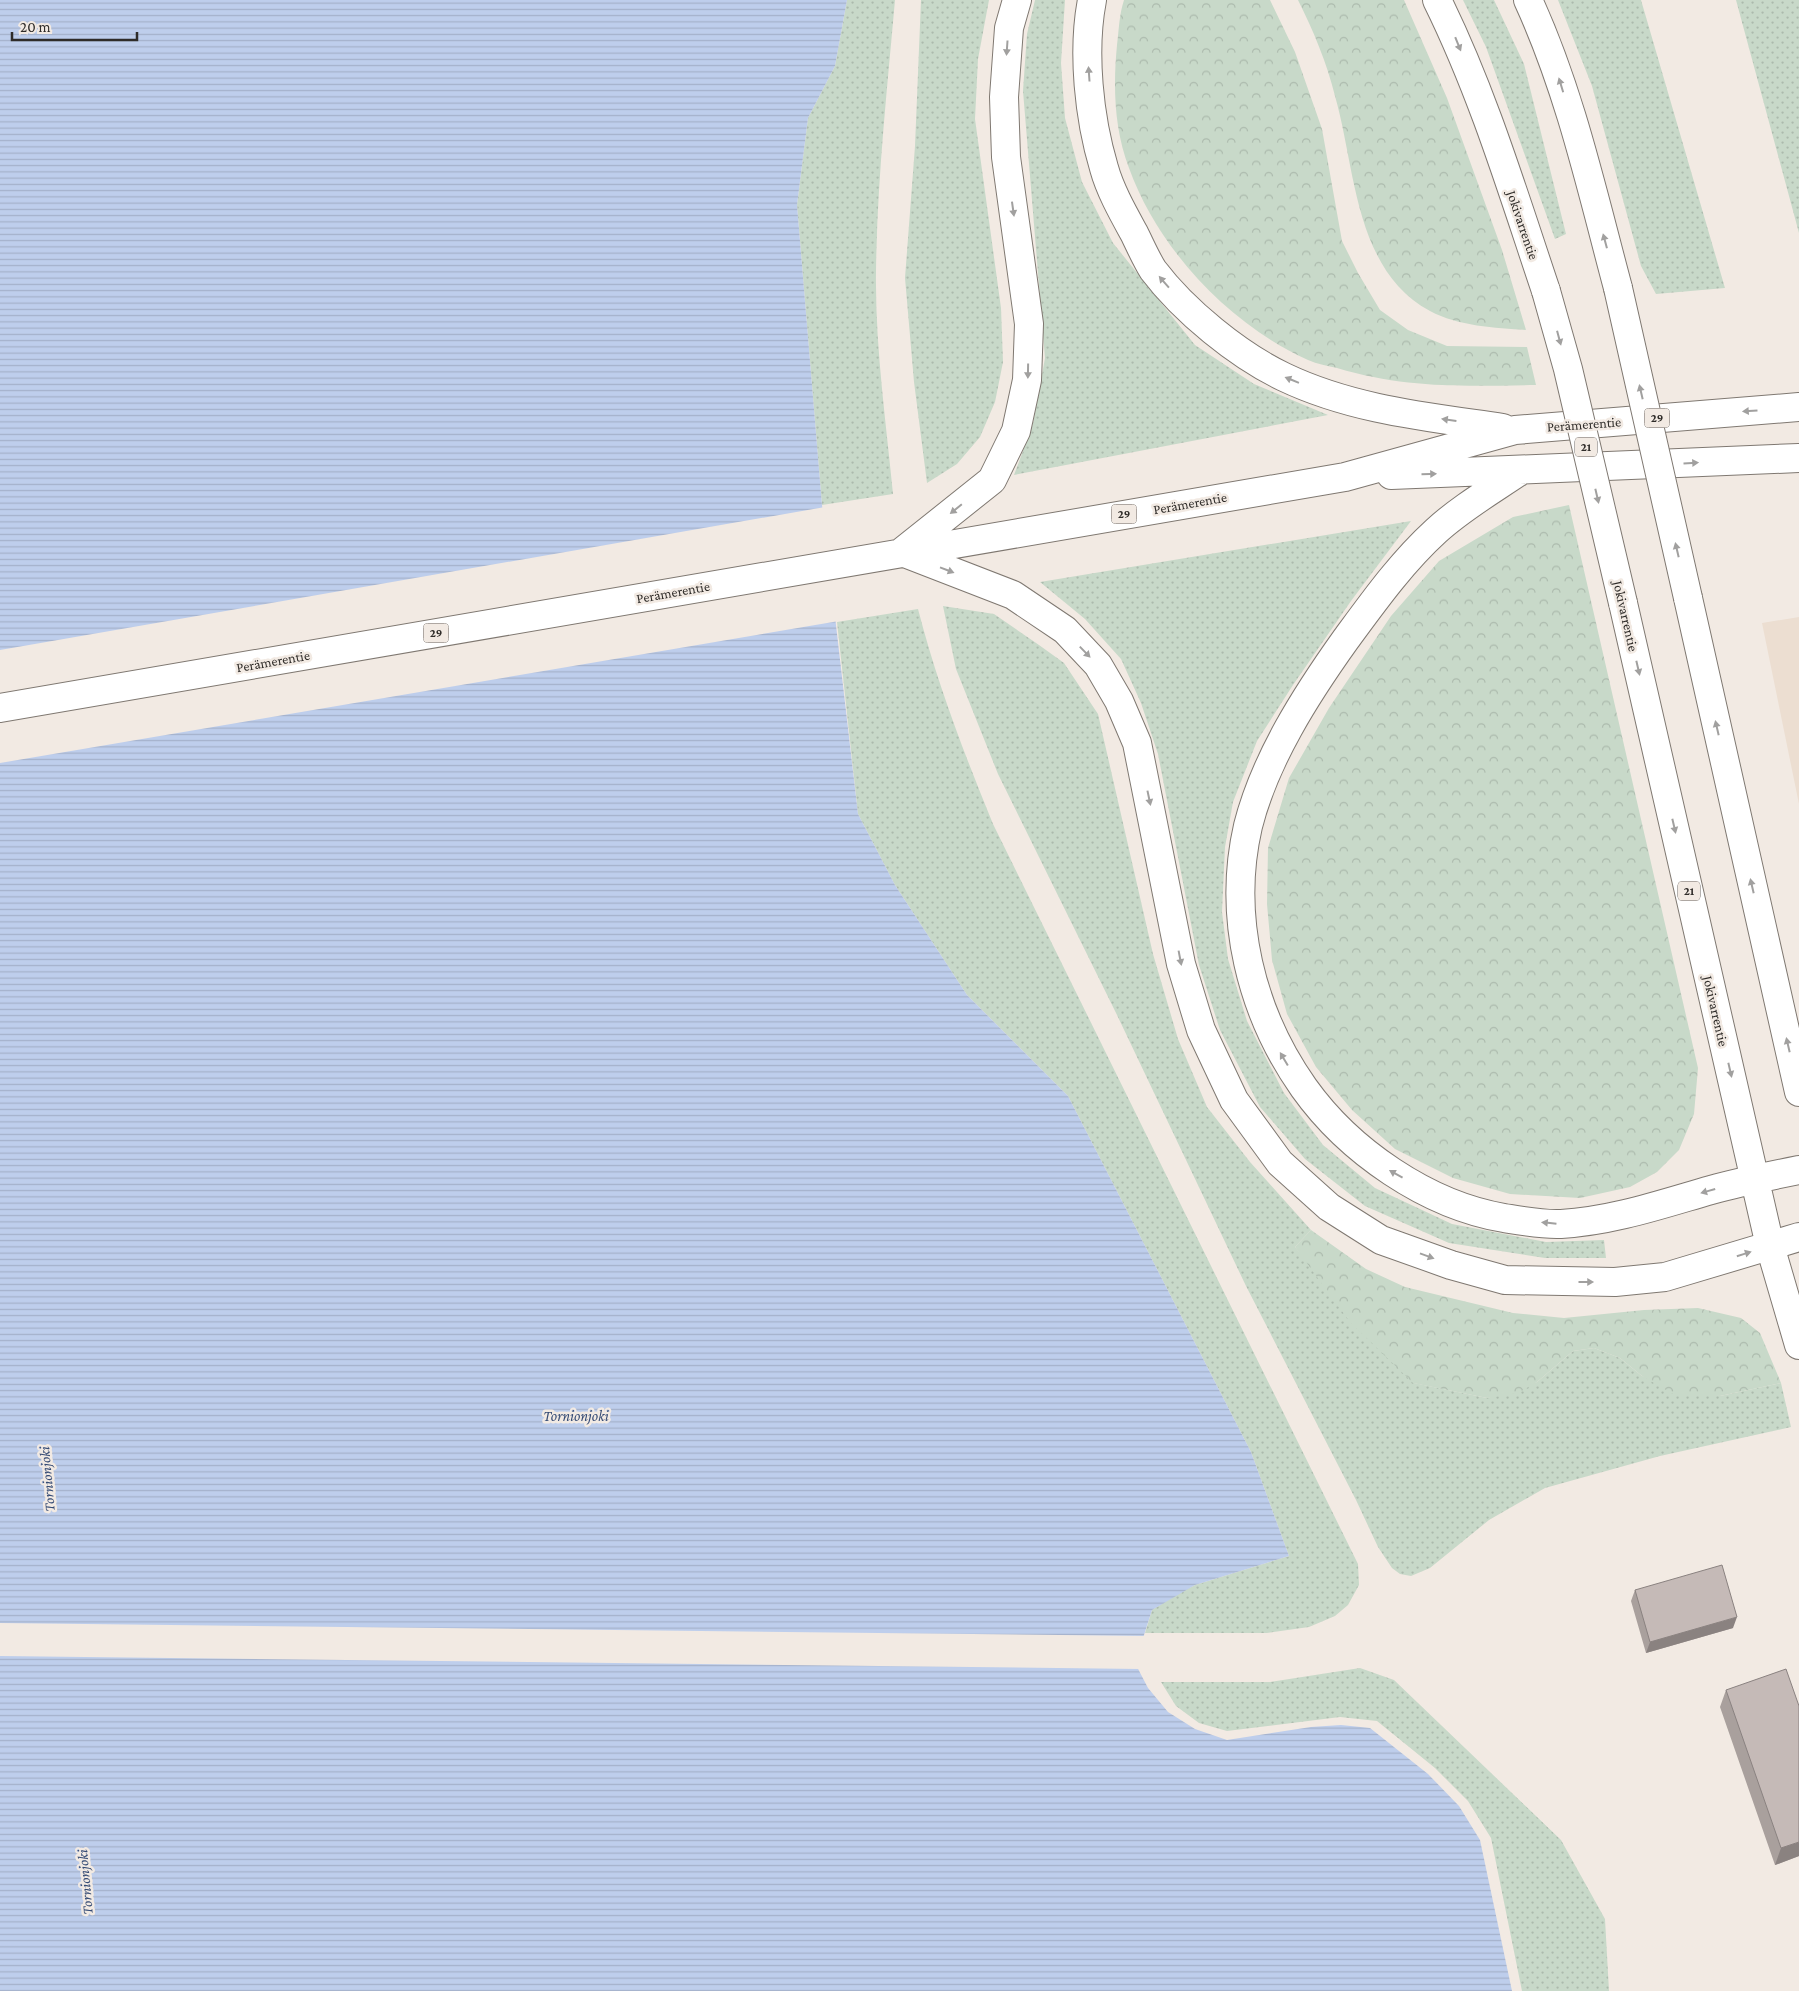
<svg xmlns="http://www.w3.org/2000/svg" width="1799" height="1991" viewBox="0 0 1799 1991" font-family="'Crimson Pro',serif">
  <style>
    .built { fill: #ecded1 }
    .grass { fill: url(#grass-dots) }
    .forest { fill: url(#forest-crowns) }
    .water { fill: url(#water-rules) }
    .pier { fill: #f2eae3 }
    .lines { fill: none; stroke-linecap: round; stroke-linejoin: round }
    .minor-casing { stroke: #7f7871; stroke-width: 30 }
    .highway-casing { stroke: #7f7871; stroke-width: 30 }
    .minor { stroke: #fff; stroke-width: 28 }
    .highway { stroke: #fff; stroke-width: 28 }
    .highway-bridge-casing { stroke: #7f7871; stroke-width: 30; stroke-linecap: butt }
    .highway-bridge { stroke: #fff; stroke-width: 28 }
    .wall { fill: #a9a09d }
    .shaded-wall { fill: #8a8280 }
    .building { fill: #c5bab7; stroke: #8a8280 }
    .oneway { fill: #a1a09f }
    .labels { text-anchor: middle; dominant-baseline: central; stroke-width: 5; stroke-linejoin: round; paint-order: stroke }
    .shield { fill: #f2eae3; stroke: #6a6561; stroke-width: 1 }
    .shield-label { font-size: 12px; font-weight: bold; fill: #2f2c29 }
    .street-label { font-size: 14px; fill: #2f2c29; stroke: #f2eae3 }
    .water-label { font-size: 15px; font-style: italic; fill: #354b75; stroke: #f2eae3 }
  </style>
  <defs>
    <pattern id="grass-dots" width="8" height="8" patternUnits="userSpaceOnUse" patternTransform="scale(1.25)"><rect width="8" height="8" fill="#c8d9c9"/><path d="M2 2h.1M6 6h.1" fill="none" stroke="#acbaad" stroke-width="1.8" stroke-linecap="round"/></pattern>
    <pattern id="forest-crowns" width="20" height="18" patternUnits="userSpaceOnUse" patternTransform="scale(1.25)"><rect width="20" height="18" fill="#c8d9c9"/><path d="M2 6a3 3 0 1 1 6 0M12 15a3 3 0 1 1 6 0" fill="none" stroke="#acbaad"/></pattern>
    <pattern id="water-rules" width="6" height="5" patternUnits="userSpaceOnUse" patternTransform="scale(1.25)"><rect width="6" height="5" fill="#beceec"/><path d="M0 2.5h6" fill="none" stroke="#a4b1ca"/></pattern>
  </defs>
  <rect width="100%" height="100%" fill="#f2eae3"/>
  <!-- built -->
  <path class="built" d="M 1799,617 L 1799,804 L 1762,623 Z"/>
  <!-- grass -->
  <path class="grass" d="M 847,0 L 895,0 C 887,91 877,181 876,272 C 875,346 886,421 893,494 L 822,505 L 797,205 L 808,118 L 835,66 Z
    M 921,0 L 989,0 L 978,59 L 975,119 L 1001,308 L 1003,362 L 995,402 L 980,437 L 957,464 L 927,483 L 914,382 L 905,278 L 915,146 Z
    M 1035,0 L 1065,0 L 1061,63 L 1065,118 L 1082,182 L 1113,243 L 1195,345 L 1254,384 L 1328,415 L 1014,475 L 1033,424 L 1045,358 L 1023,91 L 1027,34 Z
    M 1463,0 L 1494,0 L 1524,64 L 1566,234 L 1555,239 L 1486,47 Z
    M 1558,0 L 1641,0 L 1725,288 L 1656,294 L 1641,266 L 1592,86 Z
    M 1736,0 L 1799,0 L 1799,233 Z
    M 1411,521 L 1351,601 L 1293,685 L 1257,741 L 1233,802 L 1225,847 L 1222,912 L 1228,959 L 1247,1021 L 1284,1093 L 1323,1145 L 1375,1188 L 1452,1224 L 1546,1242 L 1604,1240 L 1606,1258 L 1545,1258 L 1449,1243 L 1365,1206 L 1305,1159 L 1260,1107 L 1220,1030 L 1199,965 L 1158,754 L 1141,703 L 1121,659 L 1085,619 L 1040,582 Z
    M 943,606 L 994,614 L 1039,645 L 1064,663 L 1098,714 L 1153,954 L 1178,1039 L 1207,1107 L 1250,1162 L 1311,1230 L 1295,1247 L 1414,1383 L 1487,1398 L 1537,1382 L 1573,1351 L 1594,1348 L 1620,1358 L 1642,1376 L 1720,1396 L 1781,1383 L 1791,1427 L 1660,1456 L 1545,1488 L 1489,1520 L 1430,1568 L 1411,1576 L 1400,1574 L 1392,1568 L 1378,1547 L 1356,1500 L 1246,1286 L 1117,1015 L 998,774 L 956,669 Z
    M 918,609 C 937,683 964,753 993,824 L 1358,1564 L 1359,1585 L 1348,1605 L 1335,1616 L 1309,1627 L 1267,1633 L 1145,1633 L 1152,1610 L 1177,1594 L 1195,1585 L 1289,1556 L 1251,1452 L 1068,1096 L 967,995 L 895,885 L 858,814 L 837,622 Z
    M 1360,1668 L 1394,1680 L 1561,1840 L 1605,1919 L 1609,1991 L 1522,1991 L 1491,1838 L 1468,1801 L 1435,1768 L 1377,1721 L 1340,1717 L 1227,1731 L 1199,1723 L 1176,1706 L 1161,1682 L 1270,1682 Z"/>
  <!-- forest -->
  <path class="forest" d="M 1124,0 L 1270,0 L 1295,52 L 1322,129 L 1342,241 L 1358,273 L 1380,310 L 1408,330 L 1447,346 L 1527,347 L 1536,385 C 1465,386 1407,389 1337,368 C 1328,366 1317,364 1308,360 C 1230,325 1158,249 1129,168 C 1114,129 1113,86 1117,45 C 1119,30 1119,15 1124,0 Z
    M 1298,0 L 1404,0 L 1447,98 L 1502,250 L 1526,330 C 1495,328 1458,326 1430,311 C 1354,270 1356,169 1335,96 C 1327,63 1313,30 1298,0 Z
    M 1569,505 L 1698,1068 L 1694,1114 L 1679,1150 L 1657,1172 L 1630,1187 L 1580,1198 L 1510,1194 L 1453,1178 L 1395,1149 L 1352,1110 L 1316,1067 L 1287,1014 L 1272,960 L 1267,904 L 1268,848 L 1289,778 L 1329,708 L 1391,616 L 1439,561 L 1513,517 Z
    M 1311,1230 L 1366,1269 L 1405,1287 L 1513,1313 L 1564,1318 L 1644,1310 L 1698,1308 L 1741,1318 L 1760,1333 L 1781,1383 L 1720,1396 L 1673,1394 L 1642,1376 L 1620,1358 L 1594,1348 L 1573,1351 L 1537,1382 L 1518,1393 L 1487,1398 L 1413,1383 L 1350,1322 L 1295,1247 Z"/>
  <!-- water -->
  <path class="water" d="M 0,0 L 847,0 L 835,66 L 808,118 L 797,205 L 822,505 L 858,814 L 895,885 L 967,995 L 1068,1096 L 1251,1452 L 1289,1556 L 1195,1585 L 1152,1610 L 1135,1663 L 1148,1688 L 1168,1712 L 1195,1729 L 1227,1740 L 1311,1727 L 1341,1725 L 1370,1728 L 1428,1774 L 1459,1806 L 1480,1840 L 1512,1991 L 0,1991 Z"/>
  <!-- pier -->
  <path class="pier" d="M 825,507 L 839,621 L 0,763 L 0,650 Z
    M 0,1623 L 1146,1636 L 1138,1663 L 1141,1669 L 0,1656 Z"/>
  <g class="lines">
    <defs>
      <path id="minor" d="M 1770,1246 L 1799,1345"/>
      <path id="highway" d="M 1092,0 C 1082,52 1089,118 1104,168 C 1110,190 1123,213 1134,233 C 1140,245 1146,259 1153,270 C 1184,311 1238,355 1284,377 C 1353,410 1429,417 1503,428
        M 1437,0 C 1483,93 1513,193 1546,291
        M 1528,0 C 1570,91 1592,191 1618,288
        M 1520,471 C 1492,490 1461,508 1436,531 C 1401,563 1374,601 1346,639 C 1306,695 1265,759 1248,826 C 1227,917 1251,1013 1304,1088 C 1349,1151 1427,1205 1504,1218 C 1522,1221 1543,1225 1561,1224 C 1613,1221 1662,1204 1711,1190 C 1740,1182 1769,1176 1799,1170
        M 1391,475 L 1799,458
        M 903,551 L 992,480 L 1016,431 L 1027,380 L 1029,324 L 1006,157 L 1004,97 L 1009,28 L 1017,0
        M 902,552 L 1013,595 L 1065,630 L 1098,665 L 1119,701 L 1137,743 L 1181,964 L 1201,1030 L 1234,1100 L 1280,1163 L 1329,1207 L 1381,1240 L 1451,1265 L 1505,1280 L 1615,1282 L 1665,1277 L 1799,1237
        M 1688,598 L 1799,1092
        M 1623,603 L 1770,1246
        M 0,708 L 1345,477 L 1515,430 L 1799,407"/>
    </defs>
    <!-- minor casing -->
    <use href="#minor" class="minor-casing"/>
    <!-- highway casing -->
    <use href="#highway" class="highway-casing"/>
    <!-- minor -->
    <use href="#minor" class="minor"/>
    <!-- highway -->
    <use href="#highway" class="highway"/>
    <defs>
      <path id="highway-bridge" d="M 1618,288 L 1688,598
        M 1546,291 L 1568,369 L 1623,603"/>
    </defs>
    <!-- highway-bridge casing -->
    <use href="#highway-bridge" class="highway-bridge-casing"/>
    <!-- highway-bridge -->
    <use href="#highway-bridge" class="highway-bridge"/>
  </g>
  <!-- wall -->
  <path class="wall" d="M 1635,1590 L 1733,1628 L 1646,1653 L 1631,1601 Z
    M 1726,1690 L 1799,1856 L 1775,1865 L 1720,1707 Z"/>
  <!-- shaded-wall -->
  <path class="shaded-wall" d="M 1737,1617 L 1733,1628 L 1646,1653 L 1650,1642 Z
    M 1799,1842 L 1799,1856 L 1775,1865 L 1781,1848 Z"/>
  <!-- building -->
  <path class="building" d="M 1722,1565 L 1737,1617 L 1650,1642 L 1635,1590 Z
    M 1786,1669 L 1799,1706 L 1799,1842 L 1781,1848 L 1726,1690 Z"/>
  <!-- one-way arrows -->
  <defs><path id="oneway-solid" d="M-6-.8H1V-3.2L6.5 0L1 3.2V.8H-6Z" transform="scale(1.25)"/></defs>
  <g class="oneway">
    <use href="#oneway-solid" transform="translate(1458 44) rotate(68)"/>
    <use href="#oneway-solid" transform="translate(1007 48) rotate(94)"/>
    <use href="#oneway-solid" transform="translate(1089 74) rotate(-94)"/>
    <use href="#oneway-solid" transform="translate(1561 85) rotate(-107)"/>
    <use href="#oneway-solid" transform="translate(1013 209) rotate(82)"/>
    <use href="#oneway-solid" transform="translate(1605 241) rotate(-105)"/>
    <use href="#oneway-solid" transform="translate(1164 282) rotate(-131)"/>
    <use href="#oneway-solid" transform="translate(1559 338) rotate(75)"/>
    <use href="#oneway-solid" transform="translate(1028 371) rotate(91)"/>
    <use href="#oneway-solid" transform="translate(1292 380) rotate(-158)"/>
    <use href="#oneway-solid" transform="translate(1641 392) rotate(-103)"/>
    <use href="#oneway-solid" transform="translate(1750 411) rotate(176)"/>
    <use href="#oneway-solid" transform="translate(1449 420) rotate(-172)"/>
    <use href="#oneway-solid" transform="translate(1691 463) rotate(-3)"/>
    <use href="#oneway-solid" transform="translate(1429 474) rotate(-2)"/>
    <use href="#oneway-solid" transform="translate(1597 496) rotate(77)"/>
    <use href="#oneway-solid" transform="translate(956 509) rotate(141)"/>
    <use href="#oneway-solid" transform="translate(1677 550) rotate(-103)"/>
    <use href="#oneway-solid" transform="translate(947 570) rotate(21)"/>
    <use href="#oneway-solid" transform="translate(1085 652) rotate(46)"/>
    <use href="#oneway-solid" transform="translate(1638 668) rotate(77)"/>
    <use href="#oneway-solid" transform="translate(1717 728) rotate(-103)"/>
    <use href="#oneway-solid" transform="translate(1149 798) rotate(78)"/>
    <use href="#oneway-solid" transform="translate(1674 826) rotate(77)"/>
    <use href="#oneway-solid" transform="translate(1752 886) rotate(-103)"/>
    <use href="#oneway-solid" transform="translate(1180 958) rotate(79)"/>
    <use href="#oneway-solid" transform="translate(1788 1045) rotate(-103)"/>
    <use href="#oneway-solid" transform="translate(1284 1059) rotate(-121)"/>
    <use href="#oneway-solid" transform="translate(1730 1070) rotate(77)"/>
    <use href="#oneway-solid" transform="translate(1396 1174) rotate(-151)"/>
    <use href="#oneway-solid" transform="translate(1708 1191) rotate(164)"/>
    <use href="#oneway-solid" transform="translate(1549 1223) rotate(-174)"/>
    <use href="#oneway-solid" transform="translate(1744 1254) rotate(-17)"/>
    <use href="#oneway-solid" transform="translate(1427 1256) rotate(20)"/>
    <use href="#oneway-solid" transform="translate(1586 1282)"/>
  </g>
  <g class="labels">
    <!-- shield labels -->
    <g class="shield">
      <rect x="1644.5" y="408.5" width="25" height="19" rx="4"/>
      <rect x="1575" y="437.5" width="22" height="19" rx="4"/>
      <rect x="1111.5" y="504.5" width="25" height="19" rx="4"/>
      <rect x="423.5" y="623.5" width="25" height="19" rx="4"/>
      <rect x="1678" y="881.5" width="22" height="19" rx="4"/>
    </g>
    <g class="shield-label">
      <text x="1657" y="418">29</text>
      <text x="1586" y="447">21</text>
      <text x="1124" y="514">29</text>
      <text x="436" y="633">29</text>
      <text x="1689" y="891">21</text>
    </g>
    <!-- street labels -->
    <g class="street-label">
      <text transform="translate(1523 225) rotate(71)">Jokivarrentie</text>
      <text transform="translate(1584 424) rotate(-4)">Perämerentie</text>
      <text transform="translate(1190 503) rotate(-10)">Perämerentie</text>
      <text transform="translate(673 592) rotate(-10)">Perämerentie</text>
      <text transform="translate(1626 616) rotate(77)">Jokivarrentie</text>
      <text transform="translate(273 661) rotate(-10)">Perämerentie</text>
      <text transform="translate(1716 1011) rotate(77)">Jokivarrentie</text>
    </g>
    <!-- water labels -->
    <g class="water-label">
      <text x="576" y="1416">Tornionjoki</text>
      <text transform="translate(47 1479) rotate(-95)">Tornionjoki</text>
      <text transform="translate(85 1882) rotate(-95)">Tornionjoki</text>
    </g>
  </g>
  <!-- scale -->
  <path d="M12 32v8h125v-8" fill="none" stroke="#2f2c29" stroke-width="2.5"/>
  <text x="20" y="32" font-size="15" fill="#2f2c29" stroke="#f2eae3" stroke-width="4" paint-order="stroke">20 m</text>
</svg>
